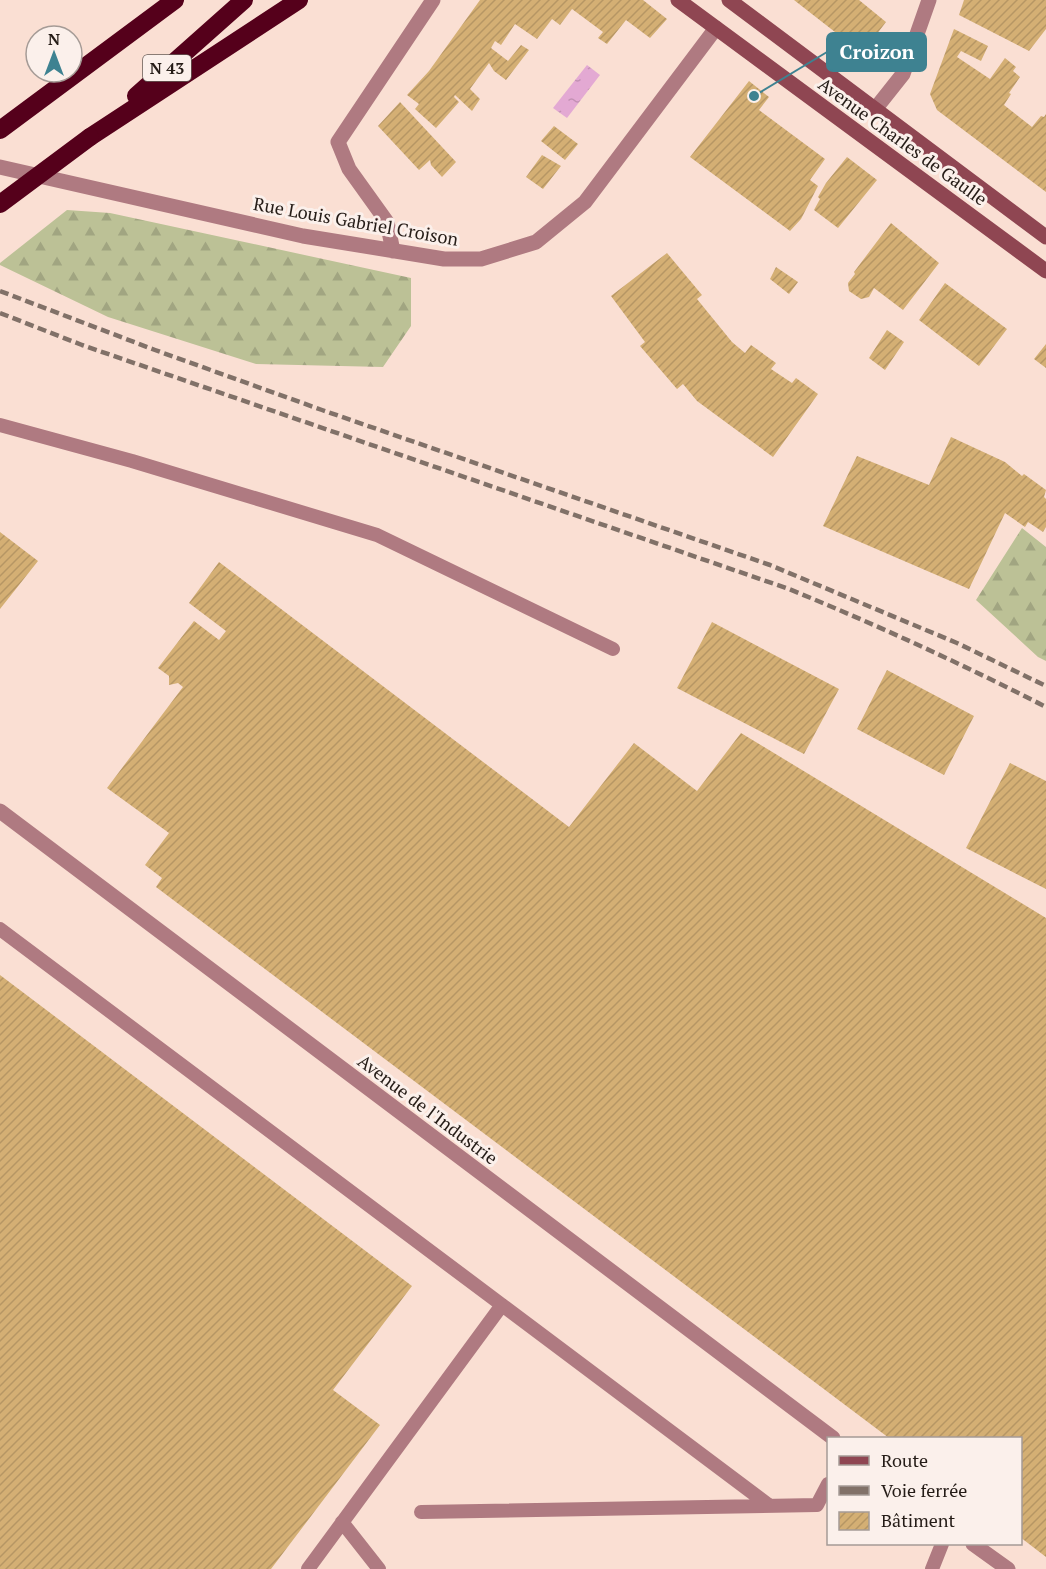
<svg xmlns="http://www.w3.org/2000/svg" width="1046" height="1569" viewBox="0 0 1046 1569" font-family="'PT Serif',serif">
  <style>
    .forest { fill: url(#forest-firs) }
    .water { fill: url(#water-ripples) }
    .building { fill: url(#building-hatch) }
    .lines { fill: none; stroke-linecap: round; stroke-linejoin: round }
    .lane { stroke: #af7a81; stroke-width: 14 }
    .street { stroke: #af7a81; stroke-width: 15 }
    .secondary { stroke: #8f4652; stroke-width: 15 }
    .highway { stroke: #55001b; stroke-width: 18 }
    .rail { stroke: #817168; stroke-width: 4.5; stroke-dasharray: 9 4.5; stroke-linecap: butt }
    .highway-bridge { stroke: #55001b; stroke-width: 18 }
    .labels { text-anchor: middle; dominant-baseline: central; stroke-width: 6; stroke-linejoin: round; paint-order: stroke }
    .shield { fill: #fbf0eb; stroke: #655c57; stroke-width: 1.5 }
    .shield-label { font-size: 16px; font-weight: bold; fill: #251c17 }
    .street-label { font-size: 18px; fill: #251c17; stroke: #fbf0eb }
    .leader { fill: none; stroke: #3e8291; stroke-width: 2 }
    .callout-dot { fill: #3e8291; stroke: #fbf0eb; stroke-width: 2 }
    .callout { fill: #3e8291; stroke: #3e8291; stroke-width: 2 }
    .callout-label { font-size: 20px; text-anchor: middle; font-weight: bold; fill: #fff }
  </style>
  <defs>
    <pattern id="forest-firs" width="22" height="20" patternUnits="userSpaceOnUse" patternTransform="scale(1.5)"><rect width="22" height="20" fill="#bcc196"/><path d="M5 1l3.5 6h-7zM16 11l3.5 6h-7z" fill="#a1a581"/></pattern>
    <pattern id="water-ripples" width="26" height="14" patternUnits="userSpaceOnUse" patternTransform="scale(1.5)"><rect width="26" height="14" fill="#e3a9d3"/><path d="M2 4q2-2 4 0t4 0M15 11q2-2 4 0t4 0" fill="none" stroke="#c391b4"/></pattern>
    <pattern id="building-hatch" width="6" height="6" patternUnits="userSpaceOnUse" patternTransform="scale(1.5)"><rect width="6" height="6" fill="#d4af74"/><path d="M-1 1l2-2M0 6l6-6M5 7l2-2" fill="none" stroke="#b69664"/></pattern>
  </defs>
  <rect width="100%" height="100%" fill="#fadfd3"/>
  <!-- forest -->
  <path class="forest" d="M 67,210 L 110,213 L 411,278 L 411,326 L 383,367 L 256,364 L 108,317 L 0,265 L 0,263 Z
    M 1022,528 L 1046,547 L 1046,661 L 1038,657 L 976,600 Z"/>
  <!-- water -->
  <path class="water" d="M 587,65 L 600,75 L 567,118 L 553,108 Z"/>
  <!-- building -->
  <path class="building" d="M 480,0 L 643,0 L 667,19 L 650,38 L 626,20 L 607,44 L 598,38 L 603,32 L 572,9 L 560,25 L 552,19 L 537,39 L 515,24 L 501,45 L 495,41 L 491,48 L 508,61 L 521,45 L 529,50 L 506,80 L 494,71 L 489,63 L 470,89 L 480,99 L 472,111 L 455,95 L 454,97 L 459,102 L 436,128 L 415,109 L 419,104 L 407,95 L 429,71 Z
    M 794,0 L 859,0 L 886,22 L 873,39 L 877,43 L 867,57 Z
    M 964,0 L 1046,0 L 1046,29 L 1029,51 L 959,15 Z
    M 954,29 L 988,46 L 981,61 L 961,51 L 957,57 L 990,79 L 1005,58 L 1016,67 L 1013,71 L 1020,77 L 1009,93 L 1011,94 L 1004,105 L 1032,127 L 1041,116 L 1044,117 L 1046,114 L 1046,192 L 937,110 L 930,94 Z
    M 749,81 L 769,97 L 759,110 L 825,159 L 810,180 L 818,186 L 801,219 L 790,231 L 690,157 Z
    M 400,102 L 456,162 L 442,177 L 431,165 L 430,160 L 419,170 L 378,126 Z
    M 554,126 L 578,144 L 565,160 L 541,141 Z
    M 542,155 L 561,166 L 543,189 L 526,177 Z
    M 847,157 L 877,180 L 838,228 L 814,210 L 820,199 L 818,197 L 826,183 Z
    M 891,223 L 939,263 L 903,310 L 874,288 L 869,297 L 861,299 L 849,291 L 848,283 L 855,274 L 854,272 Z
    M 667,253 L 702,295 L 697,299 L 732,342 L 745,353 L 751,345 L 776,363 L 771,369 L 792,383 L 796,378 L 818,394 L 773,457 L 697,401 L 683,384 L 677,389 L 640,346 L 645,342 L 611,296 Z
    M 776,267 L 798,282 L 789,294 L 770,279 Z
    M 945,283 L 1007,329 L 979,366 L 919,320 Z
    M 887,330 L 904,342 L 885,370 L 869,358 Z
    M 1046,344 L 1046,368 L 1034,359 Z
    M 951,437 L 1005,462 L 1022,476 L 1024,474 L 1046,490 L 1044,497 L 1046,499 L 1046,527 L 1043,532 L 1028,522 L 1025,527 L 1005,513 L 969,589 L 823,526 L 857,456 L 929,485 Z
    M 0,532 L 38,561 L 0,609 Z
    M 219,562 L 569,827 L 634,743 L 697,791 L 741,733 L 1046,918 L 1046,1557 L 1020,1537 L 1020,1438 L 889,1438 L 156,887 L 162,878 L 145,865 L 169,833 L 107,788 L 183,687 L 178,683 L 169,685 L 169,676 L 158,668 L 194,621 L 219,640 L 226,631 L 189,603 Z
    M 712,622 L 839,689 L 804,754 L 677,688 Z
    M 887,670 L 974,716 L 944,775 L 857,729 Z
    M 1010,763 L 1046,781 L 1046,889 L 966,848 Z
    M 0,975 L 412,1286 L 333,1390 L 380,1425 L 271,1569 L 0,1569 Z"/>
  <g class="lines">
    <!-- lane -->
    <path class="lane" d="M 0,425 L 132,461 L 377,535 L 613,649
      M 0,929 L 502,1305
      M 421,1512 L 817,1505 L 828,1484
      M 342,1522 L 379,1569
      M 308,1569 L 502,1305 L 770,1506
      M 932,1569 L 942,1544"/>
    <!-- street -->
    <path class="street" d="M 876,108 L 903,74 L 929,0
      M 0,167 L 303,236 L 444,259 L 481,259 L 536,242 L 585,202 L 716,28
      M 393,251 L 387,222 L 349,169 L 338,142 L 433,0
      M 0,811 L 833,1438
      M 973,1544 L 1008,1569"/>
    <!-- secondary -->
    <path class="secondary" d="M 678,0 L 1046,271
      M 729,0 L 1046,237"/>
    <!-- highway -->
    <path class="highway" d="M 136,96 L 244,0
      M 0,130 L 175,0
      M 90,137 L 299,0"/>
    <!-- rail -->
    <path class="rail" d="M 0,291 L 155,350 L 322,410 L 770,565 L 957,643 L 1046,686
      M 0,313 L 82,345 L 789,589 C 877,625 962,664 1046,707"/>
    <!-- highway-bridge -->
    <path class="highway-bridge" d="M 0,204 L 90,137"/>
  </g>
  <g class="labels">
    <!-- shield labels -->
    <rect class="shield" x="143" y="55" width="48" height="26" rx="4.5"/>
    <g class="shield-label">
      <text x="167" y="68">N 43</text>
    </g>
    <!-- street labels -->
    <g class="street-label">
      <text transform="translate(903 141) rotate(36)">Avenue Charles de Gaulle</text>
      <text transform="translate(356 221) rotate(10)">Rue Louis Gabriel Croison</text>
      <text transform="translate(428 1109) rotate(37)">Avenue de l'Industrie</text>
    </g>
  </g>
  <!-- callouts -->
  <path class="leader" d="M754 96L827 52"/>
  <circle class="callout-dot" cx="754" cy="96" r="6"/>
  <rect class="callout" x="827" y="33" width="99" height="38" rx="6"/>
  <g class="callout-label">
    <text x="877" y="59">Croizon</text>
  </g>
  <!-- legend -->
  <rect x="827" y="1437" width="195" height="108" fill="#fbf0eb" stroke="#a59b96" stroke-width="1.5"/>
  <rect x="839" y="1456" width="30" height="9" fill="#8f4652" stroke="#a59b96" stroke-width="1.5"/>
  <text x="881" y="1467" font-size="18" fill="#251c17">Route</text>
  <rect x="839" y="1486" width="30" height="9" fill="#817168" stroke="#a59b96" stroke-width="1.5"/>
  <text x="881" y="1497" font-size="18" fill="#251c17">Voie ferrée</text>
  <rect x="839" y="1512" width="30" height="18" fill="url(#building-hatch)" stroke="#a59b96" stroke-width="1.5"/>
  <text x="881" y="1527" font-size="18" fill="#251c17">Bâtiment</text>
  <!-- north arrow -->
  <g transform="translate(54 54)"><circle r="28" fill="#fbf0eb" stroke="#a59b96" stroke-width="1.5"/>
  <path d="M0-4.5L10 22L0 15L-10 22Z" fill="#3e8291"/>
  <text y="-9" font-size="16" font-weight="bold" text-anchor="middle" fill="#251c17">N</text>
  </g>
</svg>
